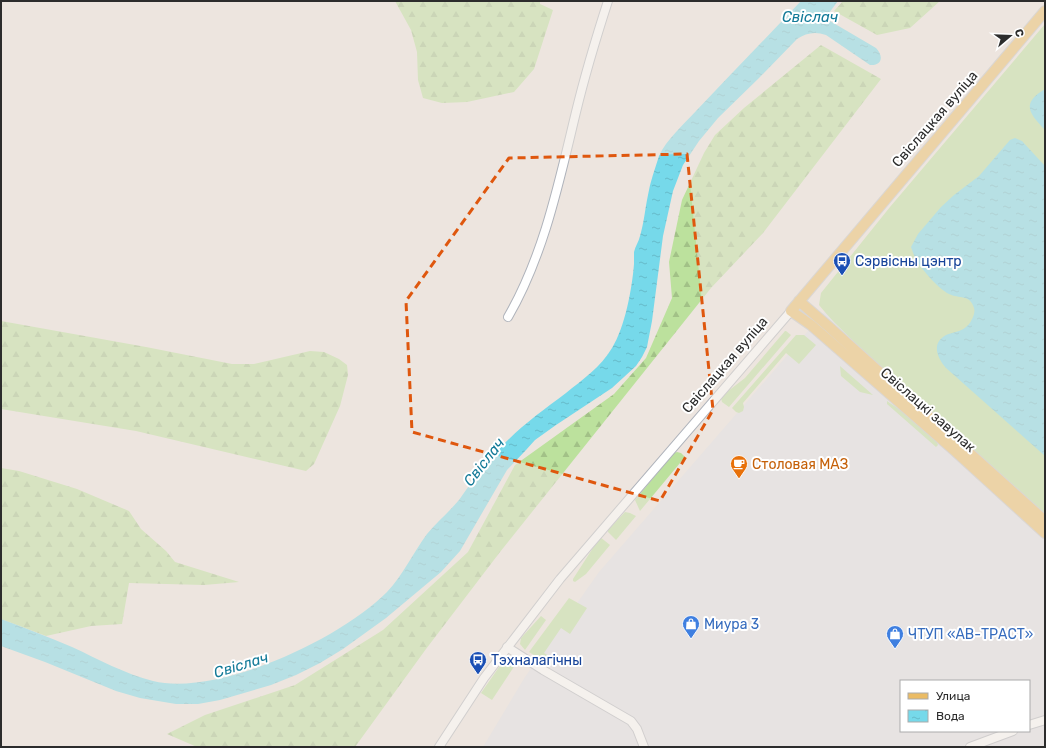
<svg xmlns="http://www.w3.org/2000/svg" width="1046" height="748" viewBox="0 0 1046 748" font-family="Rubik,sans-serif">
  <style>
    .industrial { fill: #e0dfe6; fill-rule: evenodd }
    .grass { fill: #bce19d }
    .forest { fill: url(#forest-firs) }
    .water { fill: url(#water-ripples) }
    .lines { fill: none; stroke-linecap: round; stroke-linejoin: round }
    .minor-casing { stroke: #afb3bb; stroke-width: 10 }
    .major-casing { stroke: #c4c4c4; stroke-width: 12 }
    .minor { stroke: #fff; stroke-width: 8 }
    .major { stroke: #ebbc65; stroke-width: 10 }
    .marked { fill: none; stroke: #df570e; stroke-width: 3; stroke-dasharray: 8 5; stroke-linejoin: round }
    .labels { text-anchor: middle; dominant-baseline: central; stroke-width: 4; stroke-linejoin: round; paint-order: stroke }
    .street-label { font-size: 14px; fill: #2c2c2c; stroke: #fff }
    .transit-label { font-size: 14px; fill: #164399; stroke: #fff; text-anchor: start }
    .food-label { font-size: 14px; fill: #c56008; stroke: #fff; text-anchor: start }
    .shop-label { font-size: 14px; fill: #366cbe; stroke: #fff; text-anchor: start }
    .water-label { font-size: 15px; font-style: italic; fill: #137a98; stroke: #fff }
  </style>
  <defs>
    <pattern id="forest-firs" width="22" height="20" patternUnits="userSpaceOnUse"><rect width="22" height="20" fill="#bce19d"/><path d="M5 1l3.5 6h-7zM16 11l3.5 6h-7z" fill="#a2c187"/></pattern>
    <pattern id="water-ripples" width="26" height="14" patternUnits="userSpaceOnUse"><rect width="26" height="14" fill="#76d9ea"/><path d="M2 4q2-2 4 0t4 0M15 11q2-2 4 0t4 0" fill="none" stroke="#66bac9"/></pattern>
  </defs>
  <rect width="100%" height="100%" fill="#ede5df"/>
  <!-- industrial -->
  <path class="industrial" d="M 1045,52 L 1045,747 L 483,747 L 525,677 L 599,572 L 791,351 ZM 901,681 L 1029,681 L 1029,731 L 901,731 Z"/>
  <!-- grass -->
  <path class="grass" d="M 1045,24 L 1045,516 L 883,371 C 863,348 838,329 819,305 L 821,293 L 890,207 Z
    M 785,331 L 786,331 L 791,335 L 729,407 L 722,402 L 721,398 L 723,395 L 745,378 Z
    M 796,335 L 804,335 L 816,345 L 799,364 L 786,353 L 743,403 L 744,407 L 743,411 L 739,413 L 736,412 L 732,408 Z
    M 840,366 L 873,395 L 860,392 L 841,376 Z
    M 887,401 L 906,414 L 936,440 L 938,445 L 936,447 L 887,404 Z
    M 677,452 L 681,453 L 685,457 L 640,511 L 635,500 L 674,453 Z
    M 625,512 L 630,513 L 636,516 L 616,540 L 608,532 L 608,530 Z
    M 600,537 L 610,545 L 586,574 L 575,582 L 573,581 L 573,579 Z
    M 569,598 L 587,608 L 570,634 L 561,628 L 544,653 L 549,656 L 545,662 L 529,652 Z
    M 541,616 L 546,620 L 525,650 L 520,644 L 521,638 Z
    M 511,656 L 519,659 L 492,700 L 481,693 L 504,660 Z"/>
  <!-- forest -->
  <path class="forest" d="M 395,1 L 540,1 L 540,4 L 553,10 L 534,69 L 514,92 L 467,102 L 442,103 L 423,98 L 418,80 L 417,52 L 411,30 Z
    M 843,1 L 940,1 L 910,28 L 877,35 L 834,11 Z
    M 821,45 L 881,79 L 763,233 L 711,288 L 500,552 L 426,649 L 355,747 L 197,747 L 167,734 L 205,715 L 295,685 L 383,630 L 468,552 L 515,465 L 614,394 L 646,358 L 672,298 L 669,262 L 682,200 L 704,153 L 715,135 L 744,108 Z
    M 1,321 L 146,347 L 232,364 L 254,364 L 310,351 L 324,352 L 339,359 L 347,365 L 348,375 L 340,406 L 314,464 L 306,471 L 136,431 L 1,409 Z
    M 1,468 L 19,471 L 77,489 L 129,511 L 141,529 L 166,551 L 175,562 L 239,582 L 204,585 L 129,583 L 122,624 L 91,626 L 46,636 L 1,619 Z"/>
  <!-- water -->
  <path class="water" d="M 801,1 L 838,1 L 829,13 L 830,21 L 876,48 C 884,56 882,66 870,65 L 826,35 C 815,31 806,33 797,39 L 759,78 L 718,118 L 699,141 L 683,165 L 673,191 L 663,236 L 652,321 L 647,347 L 642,357 L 636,366 L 612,388 L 556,425 L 535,440 L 526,450 L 507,470 L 460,551 L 441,572 L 386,618 L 343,649 L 320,663 L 296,675 L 271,685 L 220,700 L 198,704 L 176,704 L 140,698 L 116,691 L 45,662 L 1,646 L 1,619 C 25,628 49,637 72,647 C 98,659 125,674 153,681 C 218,697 342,638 387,592 C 403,575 413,553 427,534 C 437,522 449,512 459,500 C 469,486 479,471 491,458 C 513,432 539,413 566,393 C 582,380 601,367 612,348 C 625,327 632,289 634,264 C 634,260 634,256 634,252 C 635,247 639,241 640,236 C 644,223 645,209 648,195 C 650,182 655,169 659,156 C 666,140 684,124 696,111 C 731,74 766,38 801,1 Z
    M 1045,89 L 1045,130 C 1030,114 1020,104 1045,89 Z
    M 1015,138 L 1022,141 L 1045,166 L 1045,456 L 946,368 C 937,358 931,343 946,335 C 953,332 960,332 966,327 C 970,324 971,321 973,317 C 974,314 975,311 974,308 C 970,294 959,299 949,294 C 939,289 923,271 917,261 C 914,257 913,252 911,247 L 918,234 L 941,207 L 954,195 L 979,176 L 1010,140 Z"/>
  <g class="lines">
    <defs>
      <path id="minor" d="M 508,317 C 544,255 559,182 576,112 C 585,75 596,38 608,1
        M 507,647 L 543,670 L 631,721 L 637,729 L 644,747
        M 1029,725 L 1045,720
        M 439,747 L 484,678 L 560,579 L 791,311
        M 970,747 L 1013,731"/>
      <path id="major" d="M 1045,11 L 791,311 L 811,325 L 954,450 L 1045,533
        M 799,301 L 828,326 L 1045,521"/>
    </defs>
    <!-- minor casing -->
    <use href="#minor" class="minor-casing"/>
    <!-- major casing -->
    <use href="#major" class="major-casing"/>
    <!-- minor -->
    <use href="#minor" class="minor"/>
    <!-- major -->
    <use href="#major" class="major"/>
  </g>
  <!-- marked area -->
  <path d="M0 0H1046V748H0ZM 687,154 L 713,410 L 660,501 L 412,432 L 406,301 L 509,158 Z" fill="#ede5df" fill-opacity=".55" fill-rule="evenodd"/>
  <path class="marked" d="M 687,154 L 713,410 L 660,501 L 412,432 L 406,301 L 509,158 Z"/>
  <!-- icons -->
  <defs>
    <symbol id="bus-pin" viewBox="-11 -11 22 30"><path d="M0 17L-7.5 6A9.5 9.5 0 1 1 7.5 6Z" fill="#1a4fb4" stroke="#fff"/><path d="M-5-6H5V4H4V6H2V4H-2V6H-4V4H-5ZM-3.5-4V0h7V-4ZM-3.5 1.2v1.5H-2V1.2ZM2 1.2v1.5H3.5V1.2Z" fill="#fff"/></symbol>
    <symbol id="cafe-pin" viewBox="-11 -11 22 30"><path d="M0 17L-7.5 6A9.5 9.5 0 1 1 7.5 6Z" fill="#e8710a" stroke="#fff"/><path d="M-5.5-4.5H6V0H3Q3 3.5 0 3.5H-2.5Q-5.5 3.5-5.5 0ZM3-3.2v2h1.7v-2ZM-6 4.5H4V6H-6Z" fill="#fff"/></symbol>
    <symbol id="shop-pin" viewBox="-11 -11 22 30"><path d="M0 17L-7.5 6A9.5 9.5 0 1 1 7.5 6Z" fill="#3f7fe0" stroke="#fff"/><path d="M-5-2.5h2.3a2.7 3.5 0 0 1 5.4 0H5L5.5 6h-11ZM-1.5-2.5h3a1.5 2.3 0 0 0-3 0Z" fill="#fff"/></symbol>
  </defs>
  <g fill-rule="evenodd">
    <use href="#bus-pin" x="832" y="251" width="20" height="27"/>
    <use href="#cafe-pin" x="729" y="454" width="20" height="27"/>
    <use href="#shop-pin" x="681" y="614" width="20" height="27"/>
    <use href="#shop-pin" x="885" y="624" width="20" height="27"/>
    <use href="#bus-pin" x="468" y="650" width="20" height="27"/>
  </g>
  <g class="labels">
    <!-- street labels -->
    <g class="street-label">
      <text transform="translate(935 119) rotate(-49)">Свіслацкая вуліца</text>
      <text transform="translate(725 365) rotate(-49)">Свіслацкая вуліца</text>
      <text transform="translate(928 410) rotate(41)">Свіслацкі завулак</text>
    </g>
    <!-- transit labels -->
    <g class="transit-label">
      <text x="855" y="261">Сэрвісны цэнтр</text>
      <text x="491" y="660">Тэхналагічны</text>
    </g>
    <!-- food labels -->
    <g class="food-label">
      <text x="752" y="464">Столовая МАЗ</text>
    </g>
    <!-- shop labels -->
    <g class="shop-label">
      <text x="704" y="624">Миура 3</text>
      <text x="908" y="634">ЧТУП «АВ-ТРАСТ»</text>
    </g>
    <!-- water labels -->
    <g class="water-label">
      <text x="810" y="17">Свіслач</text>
      <text transform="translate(484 462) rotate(-52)">Свіслач</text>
      <text transform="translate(241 665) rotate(-17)">Свіслач</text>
    </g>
  </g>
  <!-- border -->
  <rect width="1046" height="748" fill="none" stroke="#2c2c2c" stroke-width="4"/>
  <!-- legend -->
  <rect x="900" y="680" width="130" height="52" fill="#ffffff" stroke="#ababab"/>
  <rect x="908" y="693" width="20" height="6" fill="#ebbc65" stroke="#ababab"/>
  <text x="936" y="700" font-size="12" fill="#2c2c2c">Улица</text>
  <rect x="908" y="710" width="20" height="12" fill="url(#water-ripples)" stroke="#ababab"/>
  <text x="936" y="720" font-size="12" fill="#2c2c2c">Вода</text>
  <!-- north arrow -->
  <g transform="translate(1010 36) rotate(71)" stroke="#ffffff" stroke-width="3" paint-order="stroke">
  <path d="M0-3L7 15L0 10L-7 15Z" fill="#2c2c2c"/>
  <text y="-6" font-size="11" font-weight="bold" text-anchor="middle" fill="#2c2c2c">С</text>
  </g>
</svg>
